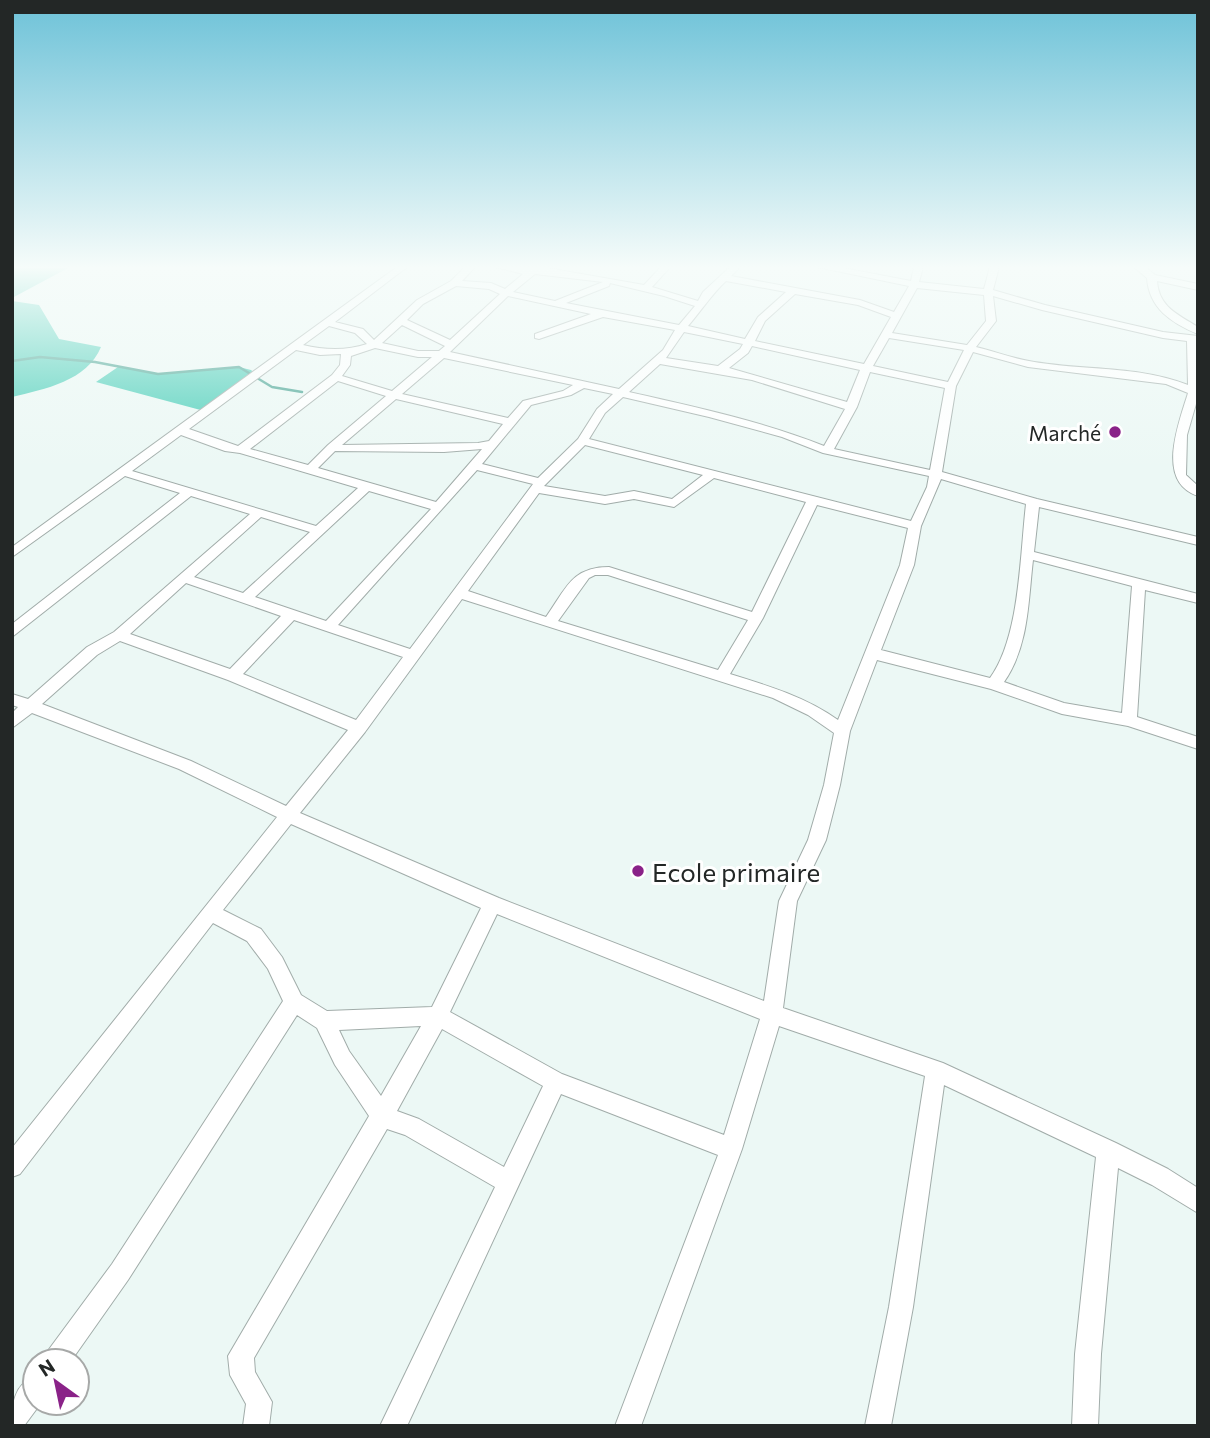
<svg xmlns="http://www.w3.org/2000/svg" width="1210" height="1438" viewBox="0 0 1210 1438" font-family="Commissioner,sans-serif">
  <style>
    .forest { fill: #4cceb9 }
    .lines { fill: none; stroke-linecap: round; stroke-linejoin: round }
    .stream { stroke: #46a292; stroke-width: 2.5 }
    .minor-casing { stroke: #a1aca9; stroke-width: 2 }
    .minor { fill: #fff; fill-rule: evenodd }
    .poi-dot { fill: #8a2288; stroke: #fff; stroke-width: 2.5 }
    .labels { text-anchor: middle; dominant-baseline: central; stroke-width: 6; stroke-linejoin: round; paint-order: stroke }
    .far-poi-label { font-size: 21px; fill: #232726; stroke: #fff; text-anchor: end }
    .poi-label { font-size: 26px; fill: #232726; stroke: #fff; text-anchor: start }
  </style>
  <rect width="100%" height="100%" fill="#ecf8f5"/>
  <!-- forest -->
  <path class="forest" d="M 12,267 L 70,267 L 12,298 Z
    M 12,301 L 39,305 L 59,339 L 101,347 C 87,381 45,389 12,397 Z
    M 118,367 L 158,374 L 239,367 L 251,370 L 257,375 L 208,412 L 96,382 Z"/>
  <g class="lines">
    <!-- stream -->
    <path class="stream" d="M 12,361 L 40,357 L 95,362 L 158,374 L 239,367 L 272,387 L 302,392"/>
    <defs>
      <path id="minor" d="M 397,267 L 407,267 L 335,322 L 363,329 L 374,340 L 417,300 L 451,281 L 465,267 L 475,267 L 462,281 L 491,283 L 505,289 L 523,274 L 496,267 L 542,267 L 644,285 L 661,267 L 670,267 L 652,287 L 698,301 L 703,292 L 730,267 L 740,267 L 731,276 L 860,300 L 894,312 L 909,286 L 817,267 L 838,267 L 911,281 L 914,267 L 923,267 L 919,282 L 984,289 L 990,267 L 999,267 L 993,290 L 1045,305 L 1163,332 L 1198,336 L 1198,397 L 1187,435 L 1186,475 L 1198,486 L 1198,496 C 1155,482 1179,423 1188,393 L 1166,384 L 1028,367 L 973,352 L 956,386 L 942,472 L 1037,499 L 1198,537 L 1198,545 L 1039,507 L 1034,552 L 1198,594 L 1198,603 L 1145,590 L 1137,717 L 1198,737 L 1198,749 L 1128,726 L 1062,714 L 991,689 L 877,660 L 850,731 L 840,785 L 826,840 L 797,901 L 783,1008 L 943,1063 L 1116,1143 L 1168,1169 L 1198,1188 L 1198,1213 L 1152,1185 L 1118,1168 L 1101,1354 L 1098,1426 L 1072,1426 L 1075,1354 L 1096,1157 L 944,1085 L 913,1307 L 891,1426 L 865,1426 L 889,1307 L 925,1076 L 779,1026 L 742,1149 L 641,1426 L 615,1426 L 718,1155 L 561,1094 L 407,1426 L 380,1426 L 495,1187 L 405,1135 L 387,1129 L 254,1358 L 255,1372 L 272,1402 L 269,1426 L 243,1426 L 246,1404 L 230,1375 L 228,1356 L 369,1116 L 335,1065 L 317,1028 L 297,1015 L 128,1280 L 71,1361 L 43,1361 L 47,1352 L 112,1264 L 283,1001 L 268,969 L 247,941 L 213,923 L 20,1174 L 12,1177 L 12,1148 L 277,817 L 179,769 L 32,713 L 12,728 L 12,713 L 18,707 L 12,705 L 12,694 L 28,699 L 87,647 L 114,632 L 250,514 L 191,496 L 12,637 L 12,624 L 180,493 L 125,476 L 12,557 L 12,547 ZM 535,274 L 603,282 L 555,301 L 513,292 ZM 726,281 L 786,292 L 758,317 L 745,339 L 688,326 C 701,311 711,295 726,281 ZM 610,283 L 664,296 L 695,306 L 679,325 L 566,303 L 609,286 ZM 456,286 L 489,289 L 500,294 L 450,340 L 407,320 L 423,304 ZM 917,288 L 984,295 L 986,321 L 967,345 L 892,333 ZM 795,294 L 858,305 L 891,317 L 864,364 L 755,341 L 765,321 ZM 508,296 L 591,314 L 535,334 L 535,338 L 539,339 L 603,317 L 675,330 L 663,350 L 619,389 L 450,352 ZM 993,296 L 1042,310 L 1163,338 L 1187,341 L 1188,385 C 1138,365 1081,371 1029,361 C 1011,358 994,351 976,347 L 996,321 ZM 402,325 L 445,346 L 439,351 L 418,351 L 382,343 ZM 329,326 L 355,333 L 367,344 C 346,351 324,350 303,345 ZM 684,332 L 743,344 L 740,349 L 718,366 L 666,358 ZM 889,338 L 964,350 L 948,382 L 873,366 ZM 752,346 L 860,370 L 847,402 L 729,368 L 748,353 ZM 375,348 L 418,357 L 432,357 L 392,391 L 342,376 L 350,365 L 351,356 ZM 296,350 L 320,355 L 341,354 L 340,365 L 332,375 L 238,446 L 189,429 ZM 444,358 L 573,385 L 563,391 L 523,401 L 508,418 L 402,394 ZM 660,364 L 752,380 L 845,409 L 824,446 C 761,421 695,407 629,392 ZM 870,372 L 945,388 L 930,470 L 834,449 L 857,407 ZM 338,381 L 386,396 L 328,445 L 308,465 L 250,449 ZM 584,388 L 613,394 L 597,409 L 578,439 L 538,478 L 482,464 L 531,405 L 571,395 ZM 623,397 L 709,417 L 782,437 L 823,453 L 929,476 L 927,487 L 911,521 L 589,439 L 605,413 ZM 396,399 L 503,424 L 489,441 L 478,443 L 342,445 ZM 181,435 L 225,451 L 240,453 L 358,488 L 316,526 L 132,471 ZM 585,445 L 703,475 L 672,499 L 634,491 L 605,496 L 544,486 ZM 482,449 L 436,502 L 318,468 L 335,451 L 444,452 ZM 477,470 L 533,484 L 410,649 L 338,625 ZM 714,478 L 806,502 L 752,612 L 609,567 C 571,567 566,589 546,617 L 468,591 L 539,493 L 605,504 L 634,499 L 674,507 ZM 941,479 L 1026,504 C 1020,555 1020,637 990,678 L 881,650 L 914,565 L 921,526 ZM 369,491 L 431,509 L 326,621 L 255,597 ZM 817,505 L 908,528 L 900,565 L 838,720 C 805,697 769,686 730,674 L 763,618 ZM 261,517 L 310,532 L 243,593 L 194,577 ZM 1033,560 L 1132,586 L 1122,713 L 1064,703 L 1004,682 C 1029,646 1028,602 1033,560 ZM 595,575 L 608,575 L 748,620 L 718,670 L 558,621 L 589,578 ZM 186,583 L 281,616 L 230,669 L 130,634 ZM 462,599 L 773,698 L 808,715 L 834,733 L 824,785 L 808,840 L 779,901 L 764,1001 L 499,898 L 300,813 L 365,732 ZM 294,620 L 403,657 L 356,720 L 243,674 ZM 120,641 L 228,680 L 348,730 L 286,806 L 191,761 L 42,704 L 97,655 ZM 291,824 L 481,908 L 432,1007 L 327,1011 L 301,995 L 282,957 L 261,929 L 223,910 ZM 497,914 L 760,1019 L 724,1135 L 562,1074 L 450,1012 ZM 421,1026 L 381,1096 L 349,1051 L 339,1030 ZM 442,1029 L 543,1086 L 504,1167 L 419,1119 L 397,1111 Z
        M 1134,267 L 1145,267 L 1155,275 L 1198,284 L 1198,290 L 1157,281 C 1159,307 1177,314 1198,327 L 1198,334 C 1171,323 1149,308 1147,278 Z
        M 35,1376 L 35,1403 L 41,1403 L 24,1426 L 12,1426 C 12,1405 13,1385 35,1376 Z"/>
    </defs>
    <!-- minor casing -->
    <use href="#minor" class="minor-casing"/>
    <!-- minor -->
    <use href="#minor" class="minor"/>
  </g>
  <!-- sky -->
  <linearGradient id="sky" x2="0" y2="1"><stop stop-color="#6dc2d8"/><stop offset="0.57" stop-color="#f6fcfa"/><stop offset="1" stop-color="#f6fcfa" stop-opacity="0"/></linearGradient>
  <rect width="1210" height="469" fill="url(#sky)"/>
  <!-- markers -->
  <g class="poi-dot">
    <circle cx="1115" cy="432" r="7"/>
    <circle cx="638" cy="871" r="7"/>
  </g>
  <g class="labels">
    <!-- far-poi labels -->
    <g class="far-poi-label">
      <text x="1101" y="432">Marché</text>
    </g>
    <!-- poi labels -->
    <g class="poi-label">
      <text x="652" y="871">Ecole primaire</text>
    </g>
  </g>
  <!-- border -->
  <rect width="1210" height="1438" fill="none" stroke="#232726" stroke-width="28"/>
  <!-- north arrow -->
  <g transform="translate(56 1382) rotate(327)"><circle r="33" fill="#ffffff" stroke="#a7a9a8" stroke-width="2"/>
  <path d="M0-5L12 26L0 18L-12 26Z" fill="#8a2288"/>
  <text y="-10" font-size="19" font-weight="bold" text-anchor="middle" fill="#232726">N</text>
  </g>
</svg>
